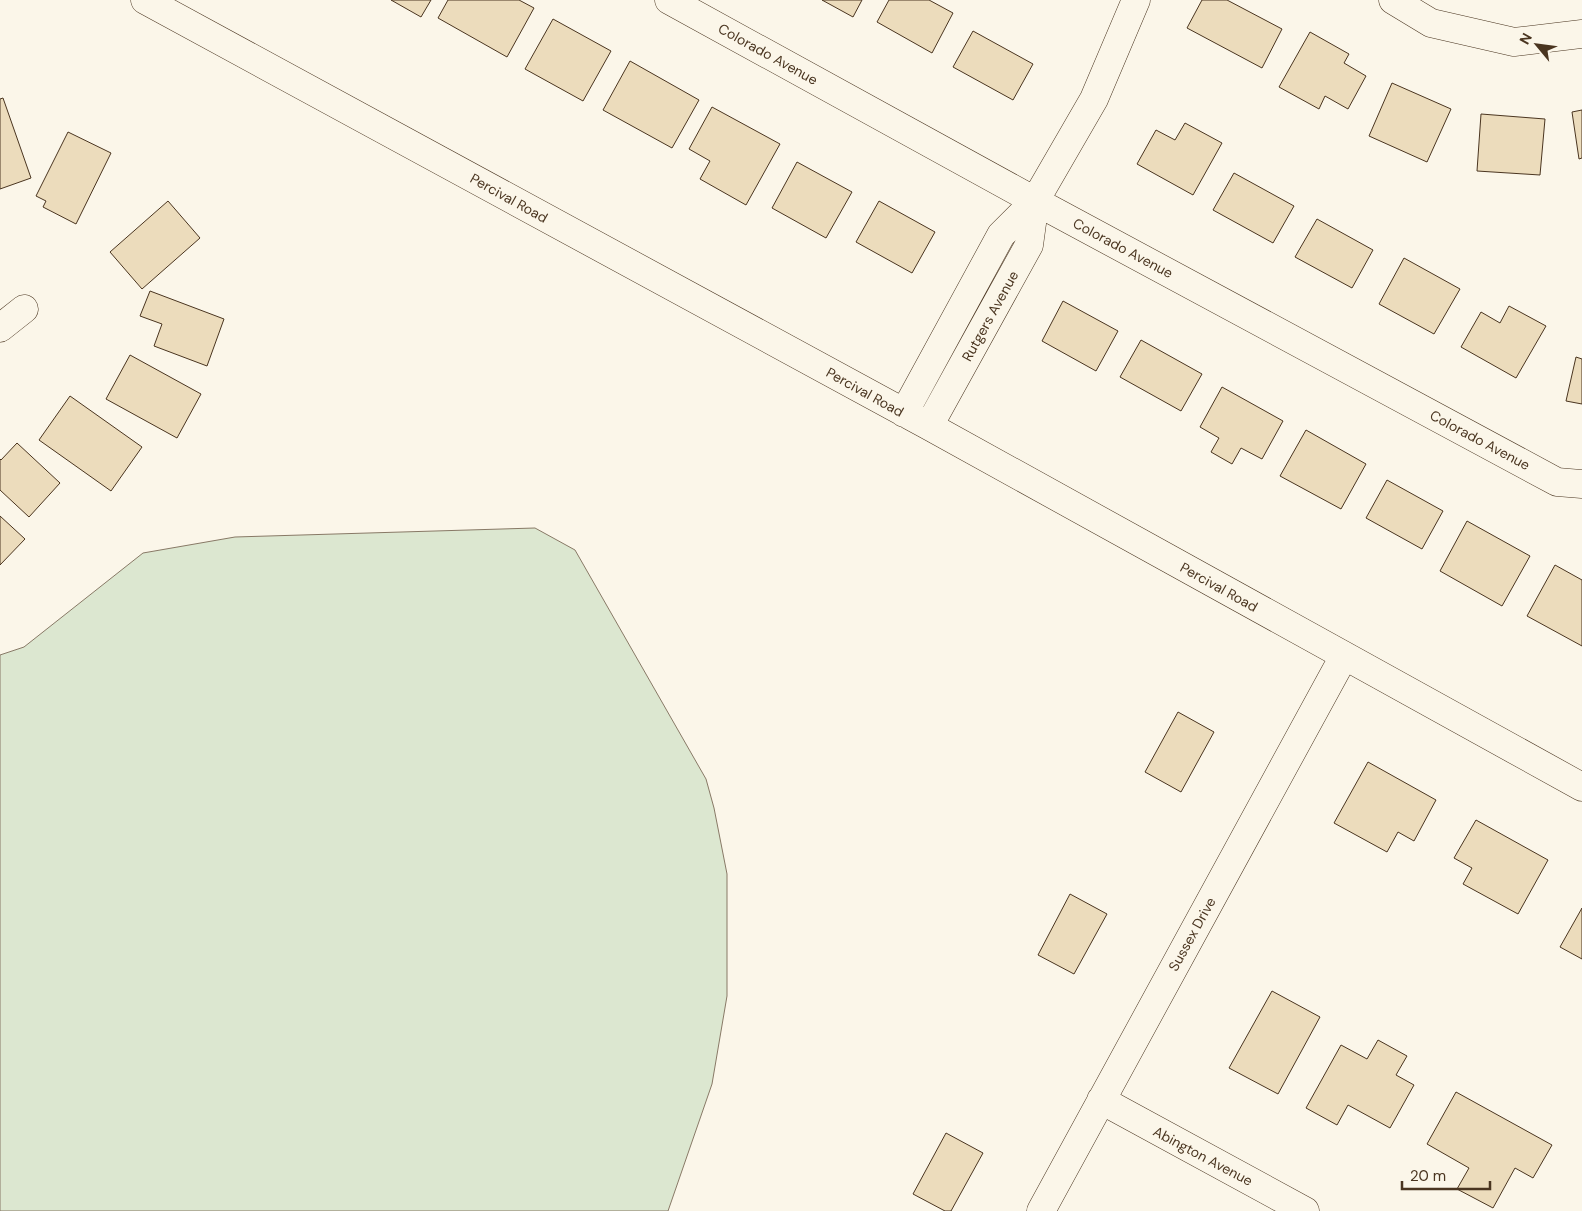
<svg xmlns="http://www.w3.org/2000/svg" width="1582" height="1211" viewBox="0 0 1582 1211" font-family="'DM Sans',sans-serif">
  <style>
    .green { fill: #dce7d0; stroke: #887966 }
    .building { fill: #ecdcbc; stroke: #4a3520 }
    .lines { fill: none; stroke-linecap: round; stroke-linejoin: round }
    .minor-casing { stroke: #4a3520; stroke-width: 29 }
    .minor { stroke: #fbf6e9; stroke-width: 28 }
    .labels { text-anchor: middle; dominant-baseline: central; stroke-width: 4; stroke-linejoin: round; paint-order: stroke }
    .street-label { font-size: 14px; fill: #4a3520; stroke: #fbf6e9 }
  </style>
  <rect width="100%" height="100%" fill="#fbf6e9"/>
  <!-- green -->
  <path class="green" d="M 535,528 L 575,550 L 706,779 L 714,808 L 727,874 L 727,996 L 712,1084 L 668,1211 L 0,1211 L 0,655 L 24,647 L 143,553 L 235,537 Z"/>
  <!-- building -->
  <path class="building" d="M 391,0 L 431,0 L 421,17 Z
    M 448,0 L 519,0 L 534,8 L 507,57 L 438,18 Z
    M 822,0 L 862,0 L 853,17 Z
    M 889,0 L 929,0 L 953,13 L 932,53 L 877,22 Z
    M 1202,0 L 1227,0 L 1282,29 L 1262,68 L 1187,28 Z
    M 553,19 L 611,51 L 583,101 L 525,69 Z
    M 973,31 L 1033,64 L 1013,100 L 953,67 Z
    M 1310,32 L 1349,54 L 1344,63 L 1366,76 L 1348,109 L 1325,96 L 1319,109 L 1279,87 Z
    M 630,61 L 699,100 L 672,148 L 603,110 Z
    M 1392,83 L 1451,109 L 1427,162 L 1369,136 Z
    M 3,98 L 31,178 L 0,189 L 0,99 Z
    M 712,107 L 780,144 L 746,205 L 700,179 L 710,161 L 689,149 Z
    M 1582,110 L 1582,158 L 1579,159 L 1572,112 Z
    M 1481,114 L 1545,119 L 1540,175 L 1477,171 Z
    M 1185,123 L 1222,143 L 1193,195 L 1137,164 L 1156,130 L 1175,140 Z
    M 68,132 L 111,153 L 76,224 L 43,207 L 46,201 L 36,196 Z
    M 797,162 L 852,192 L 826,238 L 772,208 Z
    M 1234,173 L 1294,206 L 1273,243 L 1213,210 Z
    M 168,201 L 200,238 L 142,289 L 110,252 Z
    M 879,201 L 935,232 L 912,273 L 856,242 Z
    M 1317,219 L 1373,250 L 1352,288 L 1295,257 Z
    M 1404,258 L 1460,289 L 1434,334 L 1379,304 Z
    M 150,291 L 224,319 L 207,366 L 154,346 L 162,324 L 140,316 Z
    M 1063,301 L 1118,331 L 1096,371 L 1042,341 Z
    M 1509,306 L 1546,326 L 1516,378 L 1461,347 L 1481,312 L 1500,323 Z
    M 1141,340 L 1202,374 L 1181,411 L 1120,377 Z
    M 130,355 L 201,394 L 177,438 L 106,399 Z
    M 1576,357 L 1582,359 L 1582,404 L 1566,401 Z
    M 1222,387 L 1283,421 L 1262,459 L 1241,448 L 1232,464 L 1211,452 L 1219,438 L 1200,427 Z
    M 70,396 L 142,447 L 111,491 L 39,440 Z
    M 1306,430 L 1366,464 L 1341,509 L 1280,476 Z
    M 17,443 L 60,483 L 29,517 L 0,490 L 0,459 L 1,460 Z
    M 1387,480 L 1443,511 L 1422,549 L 1366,518 Z
    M 0,516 L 25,539 L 0,565 Z
    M 1467,521 L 1530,556 L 1502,606 L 1440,571 Z
    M 1555,565 L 1582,580 L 1582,646 L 1527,616 Z
    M 1178,712 L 1214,732 L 1181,792 L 1145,772 Z
    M 1368,762 L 1436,800 L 1414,841 L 1398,832 L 1387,852 L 1334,823 Z
    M 1476,820 L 1548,860 L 1518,914 L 1463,884 L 1472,868 L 1454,858 Z
    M 1070,894 L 1107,914 L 1074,974 L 1038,955 Z
    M 1582,908 L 1582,959 L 1560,947 Z
    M 1272,991 L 1320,1017 L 1278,1094 L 1229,1068 Z
    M 1378,1040 L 1407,1056 L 1396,1075 L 1414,1085 L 1390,1128 L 1348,1105 L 1337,1125 L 1306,1108 L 1341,1045 L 1367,1059 Z
    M 1456,1092 L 1552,1145 L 1533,1178 L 1515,1168 L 1493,1208 L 1457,1189 L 1469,1168 L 1427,1144 Z
    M 946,1133 L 983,1153 L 951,1211 L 945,1211 L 913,1194 Z"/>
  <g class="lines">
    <defs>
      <path id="minor" d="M 145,0 L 929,426 L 1582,787
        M 669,0 L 1035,201 L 1557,482 L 1582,484
        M 1393,0 L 1431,23 L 1514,42 L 1582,34
        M 0,328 L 24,309
        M 904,413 L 1001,235 L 1035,201 L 1094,99 L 1136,0
        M 929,426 L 1029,245 L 1035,201
        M 1101,1100 L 1305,1211
        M 1041,1211 L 1344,656"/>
    </defs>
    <!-- minor casing -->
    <use href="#minor" class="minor-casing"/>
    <!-- minor -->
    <use href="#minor" class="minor"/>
  </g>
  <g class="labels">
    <!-- street labels -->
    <g class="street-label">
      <text transform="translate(768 54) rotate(29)">Colorado Avenue</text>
      <text transform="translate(509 198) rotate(29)">Percival Road</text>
      <text transform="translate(1123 248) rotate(28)">Colorado Avenue</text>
      <text transform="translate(990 316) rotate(-61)">Rutgers Avenue</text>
      <text transform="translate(865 392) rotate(29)">Percival Road</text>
      <text transform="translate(1480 440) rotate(28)">Colorado Avenue</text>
      <text transform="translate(1219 587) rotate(29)">Percival Road</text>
      <text transform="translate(1192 934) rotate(-61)">Sussex Drive</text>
      <text transform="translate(1203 1156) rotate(28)">Abington Avenue</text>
    </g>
  </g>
  <!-- north arrow -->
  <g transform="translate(1537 45) rotate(299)" stroke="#fbf6e9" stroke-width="4" paint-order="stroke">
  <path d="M0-4L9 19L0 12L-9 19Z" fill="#4a3520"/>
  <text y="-8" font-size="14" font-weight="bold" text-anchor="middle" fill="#4a3520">N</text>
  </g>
  <!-- scale -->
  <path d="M1402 1181v8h88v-8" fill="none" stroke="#4a3520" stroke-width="2.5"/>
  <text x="1410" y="1181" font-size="15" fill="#4a3520" stroke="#fbf6e9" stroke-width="4" paint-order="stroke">20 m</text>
</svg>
